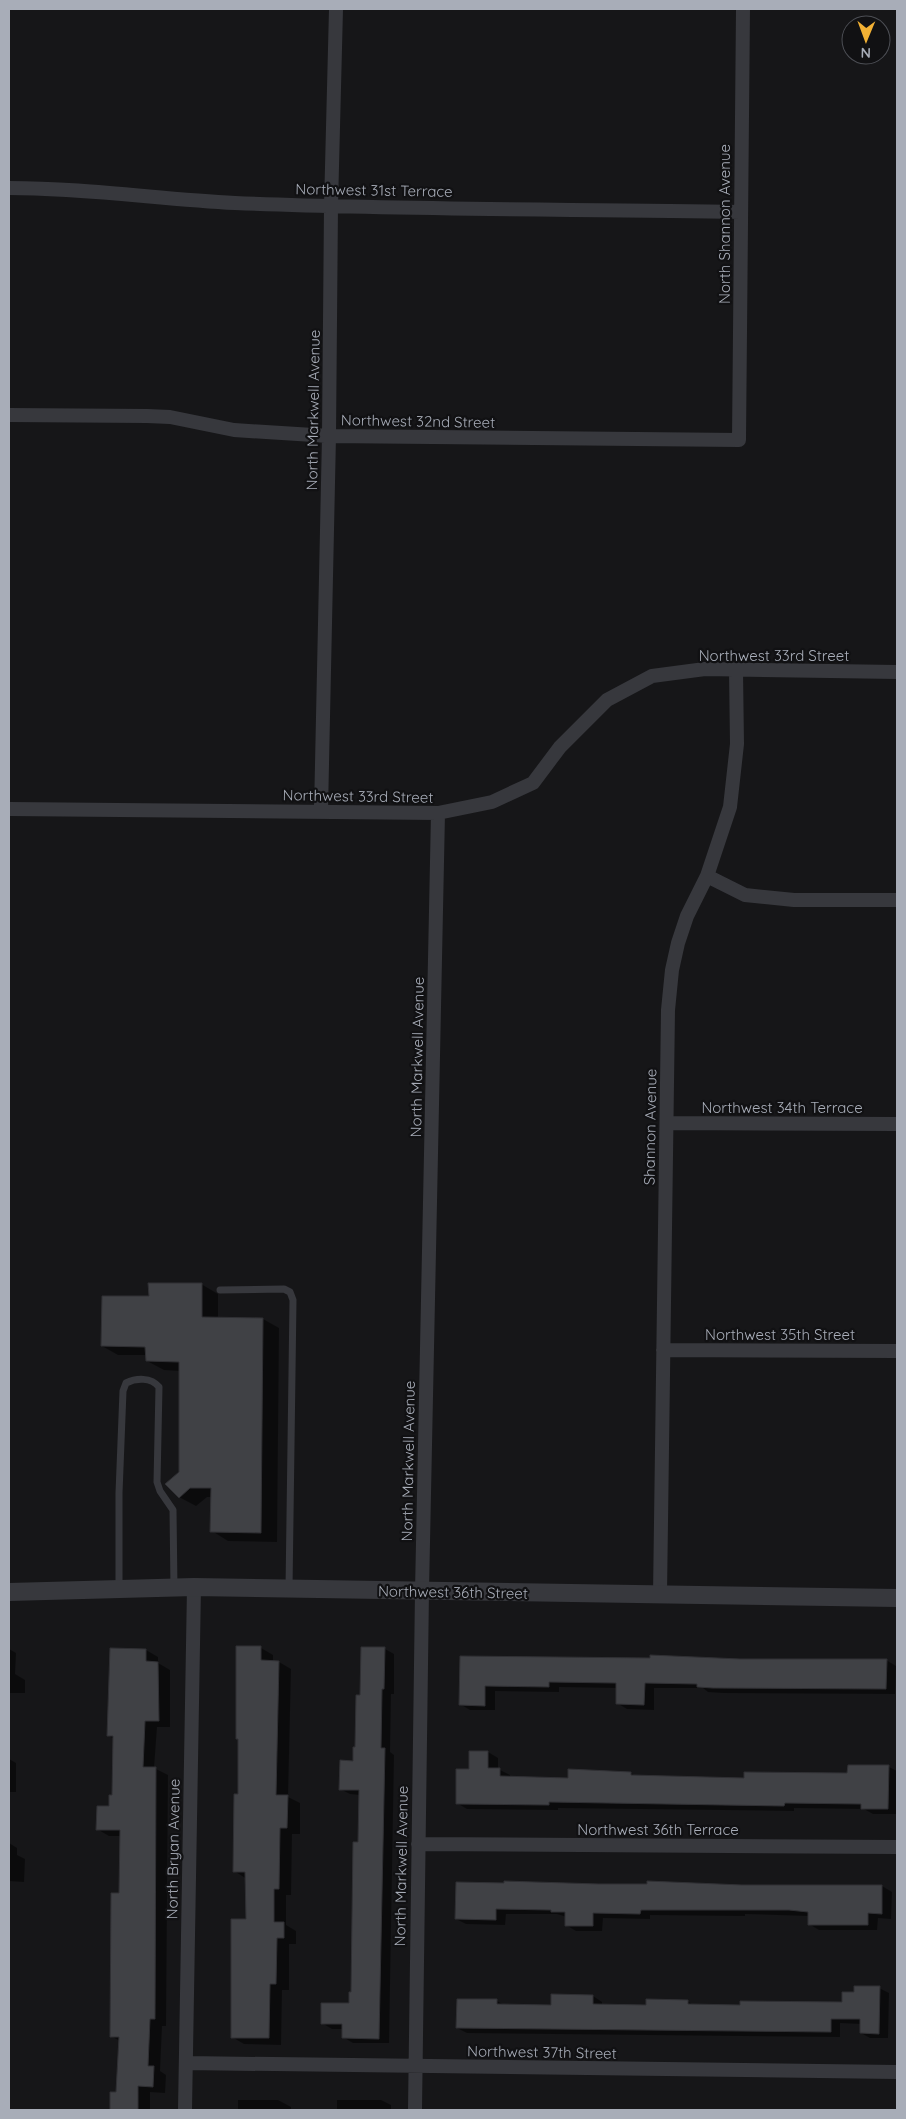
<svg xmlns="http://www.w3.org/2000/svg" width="906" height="2119" viewBox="0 0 906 2119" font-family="Quicksand,sans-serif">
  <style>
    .shadow { fill: #0007 }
    .building { fill: #404145; stroke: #303034 }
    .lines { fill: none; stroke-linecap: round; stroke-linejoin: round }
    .service { stroke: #37383d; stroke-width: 7 }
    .minor { stroke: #37383d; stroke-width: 14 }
    .tertiary { stroke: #37383d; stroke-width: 18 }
    .labels { text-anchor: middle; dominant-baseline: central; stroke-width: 4.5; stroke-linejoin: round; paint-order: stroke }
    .street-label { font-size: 15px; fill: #a8adb8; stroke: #111113 }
  </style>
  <rect width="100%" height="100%" fill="#161618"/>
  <!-- shadow -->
  <path class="shadow" d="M 201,1284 L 218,1294 L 218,1318 L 263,1319 L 279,1328 L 277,1542 L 228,1541 L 212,1531 L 212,1497 L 207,1497 L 196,1506 L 179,1497 L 180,1371 L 164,1370 L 147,1361 L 147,1355 L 118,1355 L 102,1346 L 151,1297 Z
    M 237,1647 L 261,1648 L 273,1655 L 273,1662 L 279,1662 L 291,1669 L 288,1797 L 300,1803 L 300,1834 L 292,1834 L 291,1895 L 286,1895 L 286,1925 L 296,1931 L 296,1944 L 289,1944 L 289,1990 L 282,1990 L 281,2045 L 244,2044 L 232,2037 L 247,1920 L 247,1879 L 234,1871 L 239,1795 Z
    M 9,1649 L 16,1653 L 15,1674 L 25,1680 L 25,1693 L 10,1693 L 10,1713 Z
    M 385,1649 L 394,1654 L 394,1694 L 391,1694 L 390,1752 L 394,1755 L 389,2043 L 353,2043 L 343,2037 L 343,2029 L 332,2029 L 322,2023 L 350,2004 L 352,1993 L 360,1795 L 350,1794 L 340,1789 L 354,1762 L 361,1697 Z
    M 146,1650 L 158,1657 L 158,1663 L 170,1670 L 170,1727 L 157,1727 L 154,1768 L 168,1775 L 166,2026 L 162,2026 L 160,2071 L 166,2075 L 165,2093 L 150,2092 L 150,2110 L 111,2110 L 111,2093 L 117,2093 L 120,2041 L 111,2036 L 120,1894 L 121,1836 L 109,1836 L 97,1829 L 110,1808 L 113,1796 L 114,1739 L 108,1735 Z
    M 461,1657 L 886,1660 L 896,1666 L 895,1694 L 723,1693 L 708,1692 L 703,1688 L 654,1688 L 654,1710 L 627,1709 L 617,1703 L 617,1688 L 559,1687 L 559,1692 L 495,1691 L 495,1710 L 470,1710 L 460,1704 Z
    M 488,1752 L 498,1758 L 498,1769 L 510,1775 L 510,1778 L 570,1779 L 631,1773 L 637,1777 L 745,1779 L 849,1774 L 889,1767 L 897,1771 L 897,1814 L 873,1814 L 864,1809 L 794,1808 L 794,1811 L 558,1808 L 558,1810 L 467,1809 L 457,1803 L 470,1770 Z
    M 9,1759 L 16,1763 L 16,1792 L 9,1792 Z
    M 9,1843 L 17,1848 L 17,1855 L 25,1859 L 24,1882 L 9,1881 Z
    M 457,1884 L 882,1886 L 892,1892 L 891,1919 L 878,1918 L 877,1930 L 819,1930 L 809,1924 L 809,1916 L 745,1914 L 745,1916 L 650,1915 L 650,1919 L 603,1918 L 602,1931 L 576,1931 L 566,1925 L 567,1917 L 557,1914 L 506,1914 L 505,1925 L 466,1924 L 456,1919 Z
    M 879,1988 L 889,1993 L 888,2038 L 870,2038 L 861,2033 L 861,2024 L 840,2023 L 840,2037 L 467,2033 L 457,2028 L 497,2001 L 504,2005 L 552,2006 L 593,1996 L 602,2002 L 602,2006 L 647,2006 L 687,2001 L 695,2006 L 741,2007 L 843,2003 L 856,1994 Z
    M 238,2100 L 278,2100 L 291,2107 L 291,2110 L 238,2110 Z
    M 337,2100 L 381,2100 L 391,2105 L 391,2110 L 337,2110 Z"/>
  <!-- building -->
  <path class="building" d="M 148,1283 L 202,1283 L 202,1317 L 263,1318 L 261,1533 L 210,1532 L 211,1488 L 190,1488 L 179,1498 L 165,1484 L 179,1472 L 179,1362 L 146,1361 L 145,1347 L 101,1346 L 102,1296 L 149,1296 Z
    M 236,1646 L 261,1646 L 261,1660 L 279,1661 L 276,1795 L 288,1795 L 287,1828 L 280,1828 L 279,1889 L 274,1889 L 274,1922 L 284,1922 L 284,1938 L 277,1938 L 276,1984 L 270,1984 L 269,2038 L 231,2038 L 231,1919 L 246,1919 L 245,1872 L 233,1872 L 234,1794 L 238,1794 L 238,1739 L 236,1739 Z
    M 361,1647 L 385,1647 L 384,1689 L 382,1689 L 381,1748 L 385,1748 L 379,2039 L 342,2038 L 342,2024 L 321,2024 L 321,2003 L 349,2003 L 349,1992 L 351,1992 L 353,1842 L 358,1842 L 359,1790 L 339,1790 L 340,1760 L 353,1761 L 353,1747 L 355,1747 L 356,1695 L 360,1695 Z
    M 110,1648 L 146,1649 L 146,1661 L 158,1662 L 159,1721 L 145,1721 L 143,1767 L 156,1767 L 155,2019 L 150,2019 L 148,2066 L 154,2066 L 153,2087 L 138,2086 L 138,2110 L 110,2110 L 110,2092 L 116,2092 L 119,2037 L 110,2037 L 111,1893 L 119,1893 L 120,1830 L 96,1830 L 97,1806 L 109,1806 L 109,1795 L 112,1795 L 113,1736 L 107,1736 Z
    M 650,1655 L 740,1659 L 887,1659 L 886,1689 L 713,1688 L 697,1687 L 697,1684 L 645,1683 L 644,1705 L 616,1704 L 616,1683 L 549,1682 L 549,1687 L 485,1686 L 485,1706 L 459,1705 L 460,1656 L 650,1658 Z
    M 469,1751 L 488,1751 L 488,1768 L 500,1768 L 500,1776 L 568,1778 L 568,1769 L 631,1772 L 631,1775 L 744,1778 L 744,1772 L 847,1773 L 848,1765 L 889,1765 L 888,1809 L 861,1809 L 861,1804 L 785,1803 L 784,1806 L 549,1802 L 549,1805 L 456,1804 L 456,1769 L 469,1769 Z
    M 504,1881 L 599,1884 L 647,1884 L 647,1881 L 742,1885 L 882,1885 L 882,1914 L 868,1913 L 868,1925 L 808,1925 L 808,1912 L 789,1910 L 641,1910 L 640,1914 L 593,1913 L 593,1926 L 565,1926 L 565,1912 L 551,1912 L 551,1910 L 496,1909 L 496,1920 L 455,1919 L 456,1882 L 504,1883 Z
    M 854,1986 L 880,1986 L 879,2034 L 860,2033 L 860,2019 L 831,2019 L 831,2032 L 456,2028 L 457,1999 L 497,1999 L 497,2004 L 551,2005 L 551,1994 L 593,1995 L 593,2004 L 646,2005 L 646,1999 L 688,2000 L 688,2004 L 740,2005 L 740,2001 L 842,2002 L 842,1992 L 854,1992 Z"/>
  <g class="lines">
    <!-- service -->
    <path class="service" d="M 220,1290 L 284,1289 L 290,1292 L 293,1300 L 289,1589
      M 119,1588 L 119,1493 L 123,1391 L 126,1383 C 136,1378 151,1377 159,1387 L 157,1482 L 160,1491 L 173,1510 L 174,1588"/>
    <!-- minor -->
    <path class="minor" d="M 9,188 C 85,188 159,199 235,203 C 403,210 572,209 740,212
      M 9,415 L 147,416 L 170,417 L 234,430 L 329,436 L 739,440 L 743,9
      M 9,809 L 438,813 L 492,802 L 533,783 L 560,747 L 607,700 L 652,676 L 705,669 L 897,672
      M 321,811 L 329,436 L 331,206 L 336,9
      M 707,876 L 745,895 L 794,900 L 897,900
      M 667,1123 L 897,1124
      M 663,1350 L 897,1351
      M 660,1595 L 668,1010 L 672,970 L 678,943 L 687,916 L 707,876 L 730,807 L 737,744 L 736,671
      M 418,1844 L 897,1847
      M 186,2063 L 897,2072
      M 185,2110 L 194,1587
      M 415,2110 L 422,1591 L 438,813"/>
    <!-- tertiary -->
    <path class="tertiary" d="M 9,1592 L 194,1587 L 897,1598"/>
  </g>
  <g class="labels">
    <!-- street labels -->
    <g class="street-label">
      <text transform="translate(374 190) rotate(1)">Northwest 31st Terrace</text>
      <text transform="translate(724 224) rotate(-90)">North Shannon Avenue</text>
      <text transform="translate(313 410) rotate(-89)">North Markwell Avenue</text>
      <text transform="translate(418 421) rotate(1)">Northwest 32nd Street</text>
      <text x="774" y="655">Northwest 33rd Street</text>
      <text transform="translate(358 796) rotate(1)">Northwest 33rd Street</text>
      <text transform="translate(417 1057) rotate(-89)">North Markwell Avenue</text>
      <text x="782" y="1107">Northwest 34th Terrace</text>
      <text transform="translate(650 1127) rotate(-89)">Shannon Avenue</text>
      <text x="780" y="1334">Northwest 35th Street</text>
      <text transform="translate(408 1461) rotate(-89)">North Markwell Avenue</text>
      <text transform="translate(453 1592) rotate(1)">Northwest 36th Street</text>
      <text x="658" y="1829">Northwest 36th Terrace</text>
      <text transform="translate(173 1849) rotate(-89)">North Bryan Avenue</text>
      <text transform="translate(401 1866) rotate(-89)">North Markwell Avenue</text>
      <text transform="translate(542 2052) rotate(1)">Northwest 37th Street</text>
    </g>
  </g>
  <!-- border -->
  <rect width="906" height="2119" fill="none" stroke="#a8adb8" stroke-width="20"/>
  <!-- north arrow -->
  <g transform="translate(866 40) rotate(181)"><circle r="24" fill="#111113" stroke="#4d4f55"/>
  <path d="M0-4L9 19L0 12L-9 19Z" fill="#f2b134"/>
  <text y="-8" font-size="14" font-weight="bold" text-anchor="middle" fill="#a8adb8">N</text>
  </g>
</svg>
